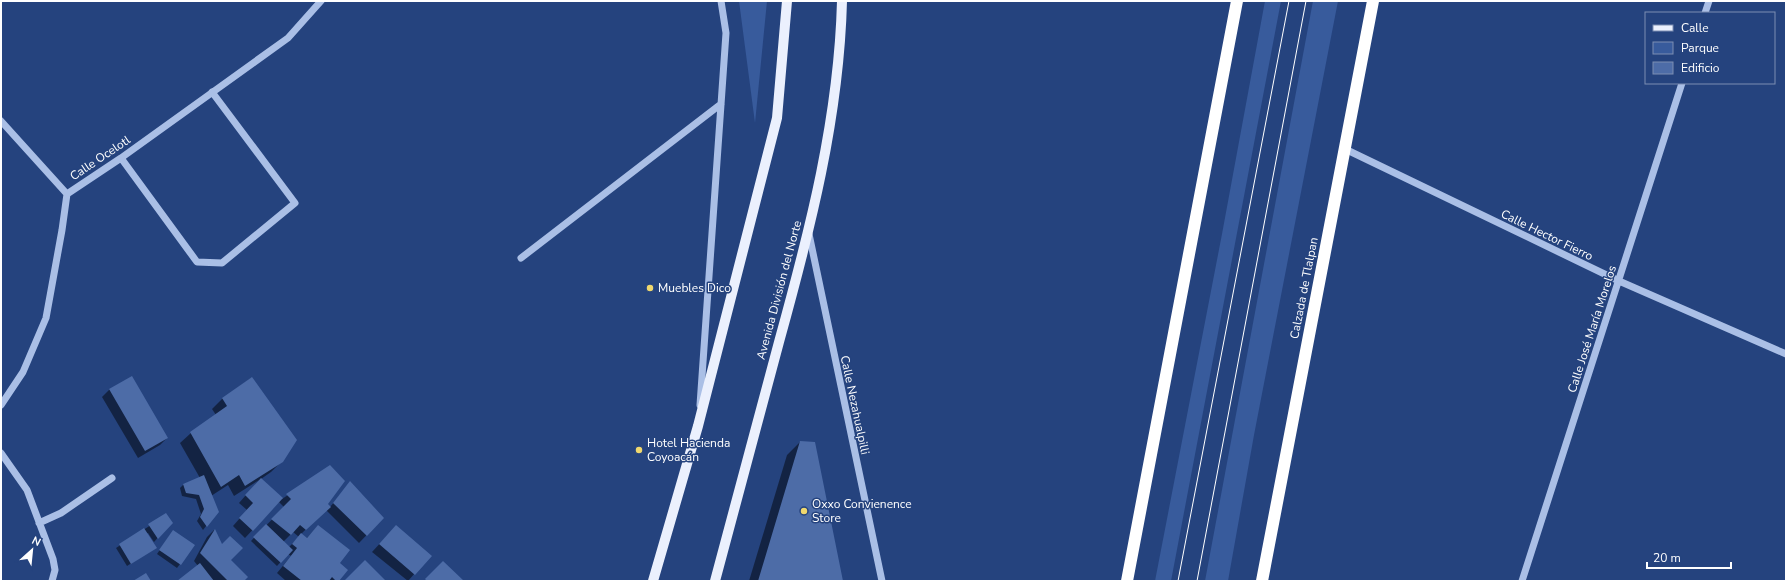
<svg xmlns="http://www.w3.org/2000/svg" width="1787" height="582" viewBox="0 0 1787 582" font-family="'Nunito Sans',sans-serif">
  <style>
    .green { fill: #385b9c }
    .shadow { fill: #0007; fill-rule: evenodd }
    .building { fill: #4d6ca7 }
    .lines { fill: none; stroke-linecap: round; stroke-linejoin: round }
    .minor { stroke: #aabfe6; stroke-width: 7 }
    .major { stroke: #ebf0fd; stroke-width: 10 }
    .highway { stroke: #fff; stroke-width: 12 }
    .tram { stroke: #fff; stroke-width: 1 }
    .poi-dot { fill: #f0d86e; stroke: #25437e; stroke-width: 1.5 }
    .labels { text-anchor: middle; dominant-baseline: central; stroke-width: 3; stroke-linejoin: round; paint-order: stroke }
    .street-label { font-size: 12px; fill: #fff; stroke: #25437e }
    .poi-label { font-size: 12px; fill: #fff; stroke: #25437e; text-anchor: start }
  </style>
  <rect width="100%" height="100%" fill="#25437e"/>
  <!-- green -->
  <path class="green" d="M 739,1 L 767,1 L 755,123 Z
    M 1265,1 L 1281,1 L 1171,581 L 1155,581 L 1222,234 Z
    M 1313,1 L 1338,1 L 1254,435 L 1228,581 L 1205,581 Z"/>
  <!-- shadow -->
  <path class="shadow" d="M 251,378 L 282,461 L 271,472 L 261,479 L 282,499 L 330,467 L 326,504 L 330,507 L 350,483 L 383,518 L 359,543 L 326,510 L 301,534 L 306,539 L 318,526 L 338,563 L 338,581 L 286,581 L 277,573 L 291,556 L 288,554 L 277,566 L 251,541 L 284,507 L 279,502 L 245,538 L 233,526 L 247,510 L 239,503 L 259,480 L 234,496 L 228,485 L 211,496 L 218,511 L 203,530 L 197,521 L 201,514 L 196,499 L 182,496 L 180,488 L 184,484 L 200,478 L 180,443 L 191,433 L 216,415 L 212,409 L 222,399 ZM 293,532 L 299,537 L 289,547 L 283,542 Z
    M 110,389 L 167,438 L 160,445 L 138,458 L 102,397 Z
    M 800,442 L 842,581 L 749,581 L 787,455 Z
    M 166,515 L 171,523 L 154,542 L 148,533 L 146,534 L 155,548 L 127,566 L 116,548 Z
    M 396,526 L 430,556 L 408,581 L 372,552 Z
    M 214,530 L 229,560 L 242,581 L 179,581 L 198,566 L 194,561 L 207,537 Z
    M 170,535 L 180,564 L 177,568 L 157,554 Z"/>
  <!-- building -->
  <path class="building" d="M 132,376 L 168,438 L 145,451 L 109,389 Z
    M 252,377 L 297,440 L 283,462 L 245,486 L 239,475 L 221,487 L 190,432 L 227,406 L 222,398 Z
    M 800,441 L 815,442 L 843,581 L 758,581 Z
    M 330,465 L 345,481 L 328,504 L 331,507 L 306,530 L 300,525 L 291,535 L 271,519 L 291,499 L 286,494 Z
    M 204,475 L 219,512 L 207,527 L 200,517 L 204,509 L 199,495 L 186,493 L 183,484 Z
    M 261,478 L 283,498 L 253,531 L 239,518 L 253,503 L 245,495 Z
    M 350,481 L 384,518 L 367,536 L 333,503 Z
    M 166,513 L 173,523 L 158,539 L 148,524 Z
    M 266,524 L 293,550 L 281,563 L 253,537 Z
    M 318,525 L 350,550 L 340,563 L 348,570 L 339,581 L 336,581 L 332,577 L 329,581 L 302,581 L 283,566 L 297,548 L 292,544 L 301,533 L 307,538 Z
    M 396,525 L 432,556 L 415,575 L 379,544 Z
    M 144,528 L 157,548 L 131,564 L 119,544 Z
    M 215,529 L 222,544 L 230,536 L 243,548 L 231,560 L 248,577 L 244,581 L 228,581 L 200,553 Z
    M 173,530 L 195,545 L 181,565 L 159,550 Z
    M 365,560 L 386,581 L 344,581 Z
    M 443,561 L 464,581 L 427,581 L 425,579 Z
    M 200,563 L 214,581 L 177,581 Z
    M 146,573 L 151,581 L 133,581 Z"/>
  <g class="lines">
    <!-- minor -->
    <path class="minor" d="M 1705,13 L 1709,1
      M 1,121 L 67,194
      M 1345,149 L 1619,281 L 1786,354
      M 121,158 L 197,262 L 222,263 L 295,203 L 212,92
      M 809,234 L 882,581
      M 521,258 L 721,104
      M 1,405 L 23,372 L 46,318 L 62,230 L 67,194 L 121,158 L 288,38 L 321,1
      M 700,405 L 726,33 L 721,1
      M 1,453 L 27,490 L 53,559 L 55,570 L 52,581
      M 39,523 L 61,513 L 112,478
      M 1522,581 L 1682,83"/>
    <!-- major -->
    <path class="major" d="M 653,581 L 698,426 L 777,118 L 787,1
      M 715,581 C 736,501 758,422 779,342 C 810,230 839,118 842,1"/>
    <!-- highway -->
    <path class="highway" d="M 1127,581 L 1237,1
      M 1262,581 L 1373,1"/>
    <!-- tram -->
    <path class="tram" d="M 1178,581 L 1289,1
      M 1197,581 L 1306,1"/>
  </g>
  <!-- markers -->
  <g class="poi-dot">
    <circle cx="650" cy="288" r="4"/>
    <circle cx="639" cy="450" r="4"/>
    <circle cx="804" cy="511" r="4"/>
  </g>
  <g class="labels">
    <!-- street labels -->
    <g class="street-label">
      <text transform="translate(100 158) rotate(-34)">Calle Ocelotl</text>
      <text transform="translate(1547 235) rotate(26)">Calle Hector Fierro</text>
      <text transform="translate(1304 288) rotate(-79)">Calzada de Tlalpan</text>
      <text transform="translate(779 290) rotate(-75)">Avenida División del Norte</text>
      <text transform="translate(1592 329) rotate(-72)">Calle José María Morelos</text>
      <text transform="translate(855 405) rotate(78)">Calle Nezahualpilli</text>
    </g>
    <!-- poi labels -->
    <g class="poi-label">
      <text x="658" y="288">Muebles Dico</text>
      <text x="647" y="443">Hotel Hacienda<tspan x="647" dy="14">Coyoacán</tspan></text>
      <text x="812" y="504">Oxxo Convienence<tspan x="812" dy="14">Store</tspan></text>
    </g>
  </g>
  <!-- border -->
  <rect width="1787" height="582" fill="none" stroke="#ffffff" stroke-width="4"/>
  <!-- legend -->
  <rect x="1645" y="12" width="130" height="72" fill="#25437e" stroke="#7c8eb2"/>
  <rect x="1653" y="25" width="20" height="6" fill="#ebf0fd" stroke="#7c8eb2"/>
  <text x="1681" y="32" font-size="12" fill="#ffffff">Calle</text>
  <rect x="1653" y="42" width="20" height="12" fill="#385b9c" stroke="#7c8eb2"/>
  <text x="1681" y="52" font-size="12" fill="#ffffff">Parque</text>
  <rect x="1653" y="62" width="20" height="12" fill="#4d6ca7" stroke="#7c8eb2"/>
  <text x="1681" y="72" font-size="12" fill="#ffffff">Edificio</text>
  <!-- north arrow -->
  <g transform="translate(32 550) rotate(27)" stroke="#25437e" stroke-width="3" paint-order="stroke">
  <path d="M0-3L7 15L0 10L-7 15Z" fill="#ffffff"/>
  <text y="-6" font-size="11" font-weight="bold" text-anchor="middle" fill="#ffffff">N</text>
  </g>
  <!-- scale -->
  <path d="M1647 562v6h84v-6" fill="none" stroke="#ffffff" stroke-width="2"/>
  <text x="1653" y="562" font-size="12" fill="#ffffff" stroke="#25437e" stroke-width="3" paint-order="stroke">20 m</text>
</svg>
